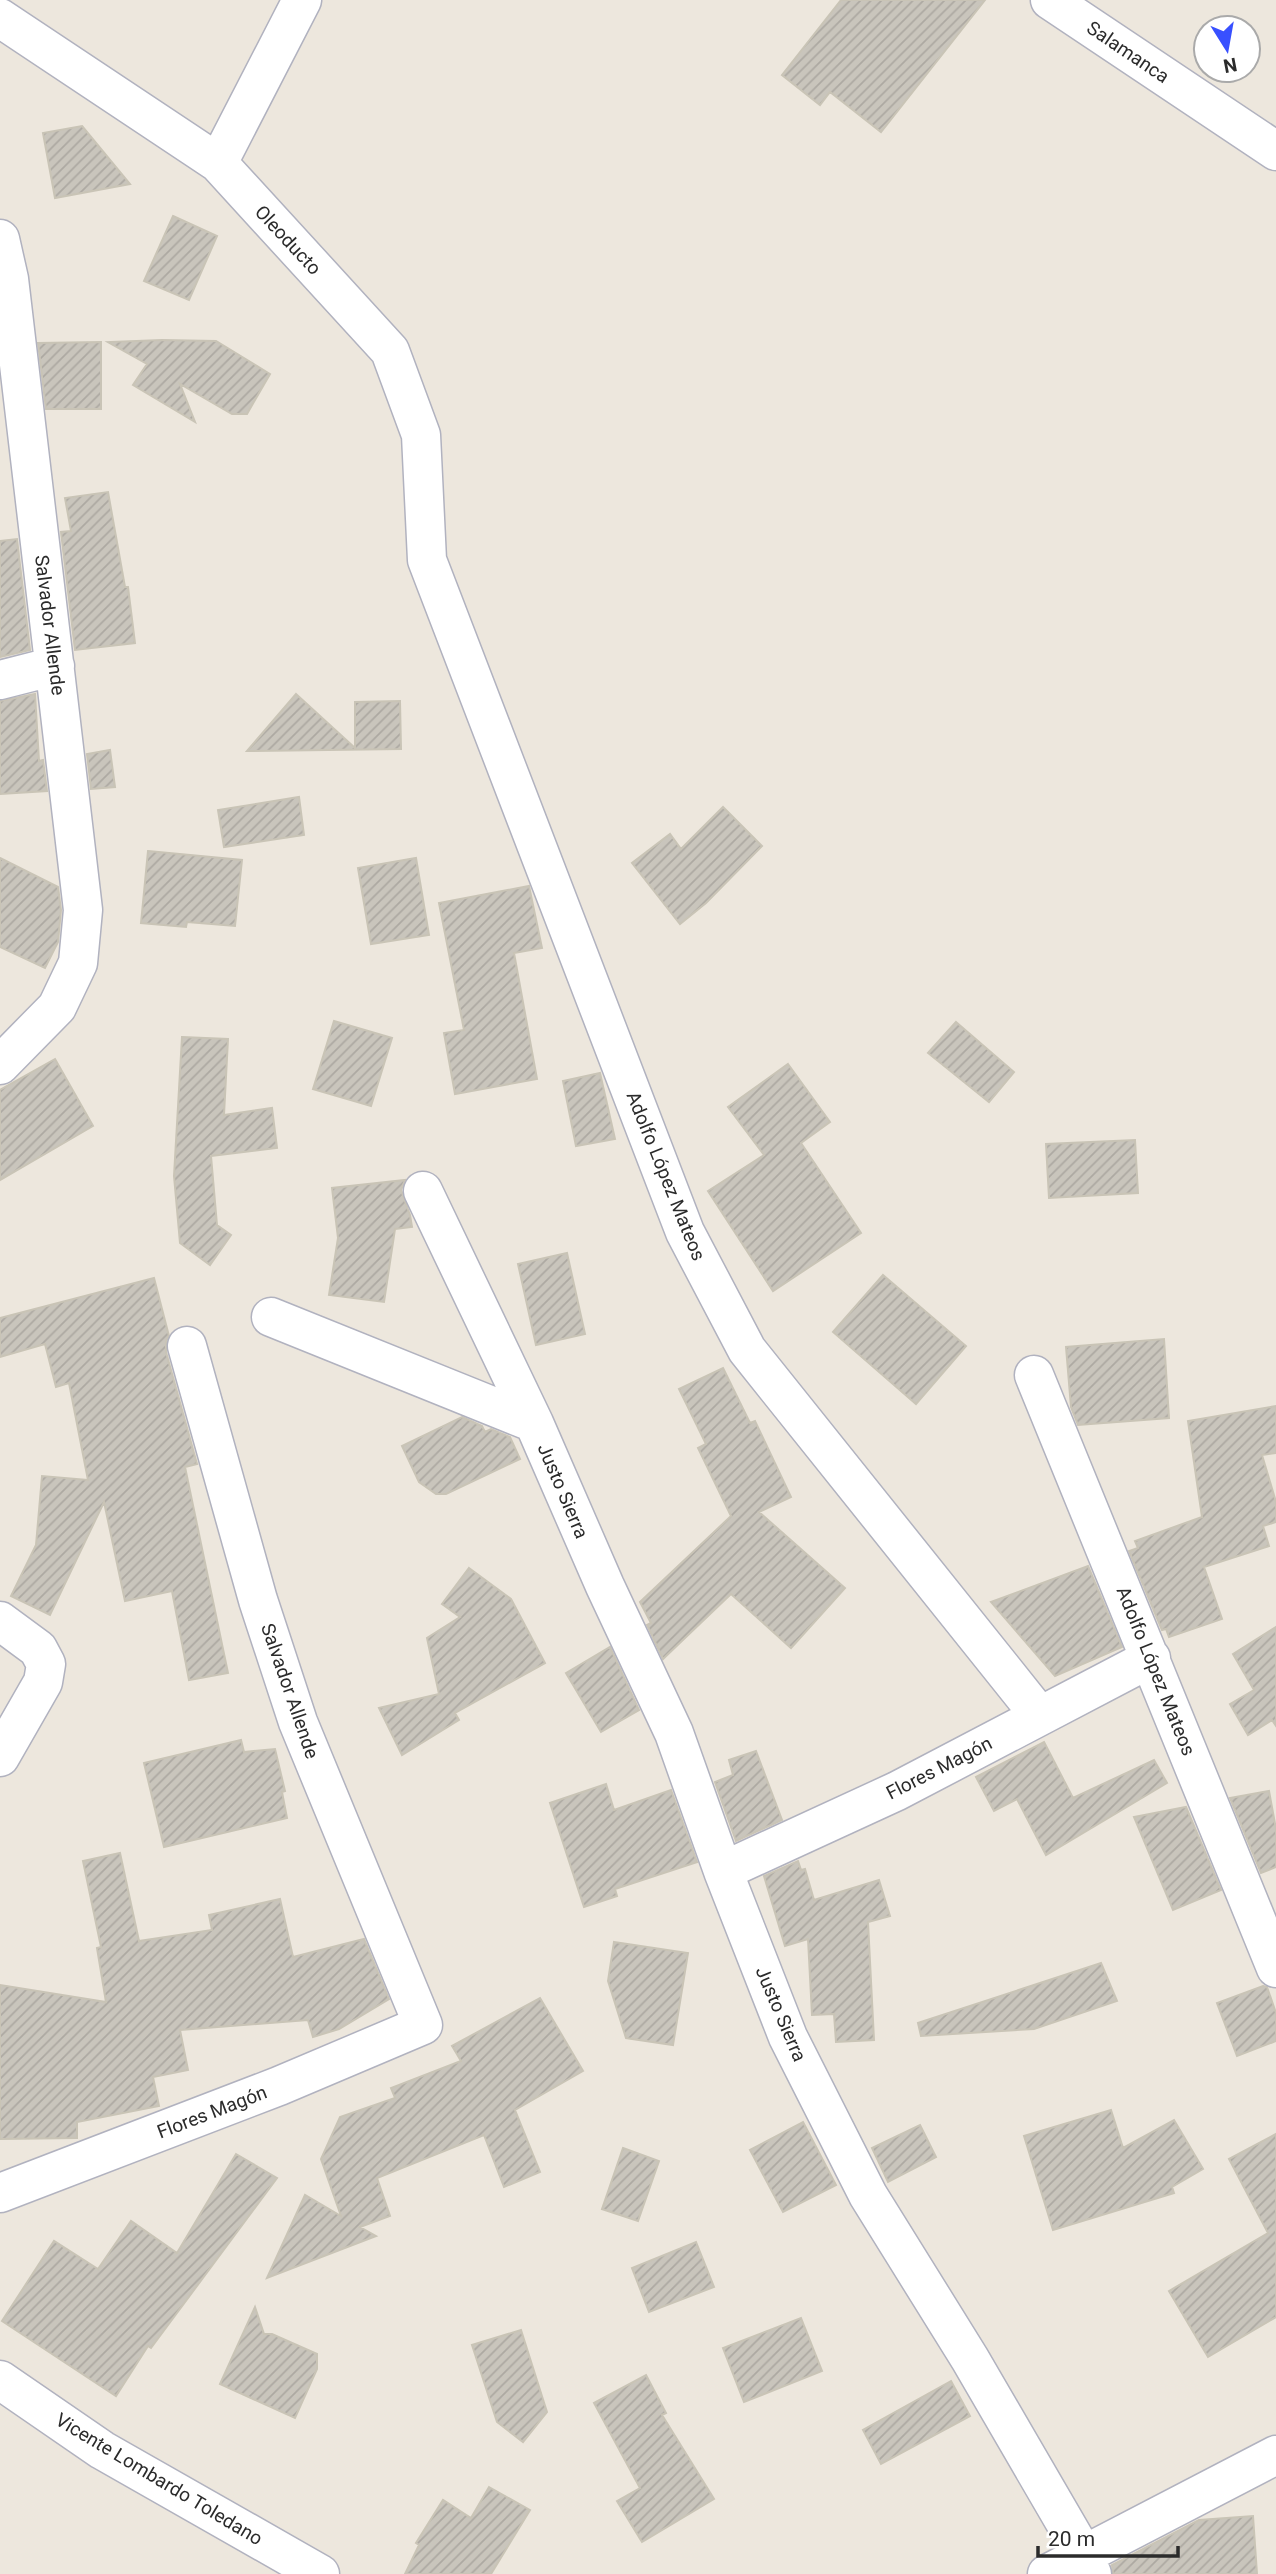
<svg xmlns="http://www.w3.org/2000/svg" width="1276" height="2574" viewBox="0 0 1276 2574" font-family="Roboto,sans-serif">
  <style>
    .building { fill: url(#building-hatch); stroke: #c9c4b6; stroke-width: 2 }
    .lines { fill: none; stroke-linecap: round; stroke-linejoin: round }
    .street-casing { stroke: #b1b2bf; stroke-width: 41 }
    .street { stroke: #fff; stroke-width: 38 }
    .labels { text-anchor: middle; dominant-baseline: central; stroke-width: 5; stroke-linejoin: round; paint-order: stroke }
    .street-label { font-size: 19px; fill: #2b2b2b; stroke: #fff }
  </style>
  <defs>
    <pattern id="building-hatch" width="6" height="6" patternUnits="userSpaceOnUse" patternTransform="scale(1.75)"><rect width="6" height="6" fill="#c9c5bc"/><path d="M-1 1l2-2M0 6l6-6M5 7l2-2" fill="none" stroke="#ada9a2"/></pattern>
  </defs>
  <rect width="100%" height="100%" fill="#ede7dd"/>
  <!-- building -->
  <path class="building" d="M 841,0 L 985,0 L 881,132 L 830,92 L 820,105 L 782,75 Z
    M 82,126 L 130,184 L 55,198 L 43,133 Z
    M 173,216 L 217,236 L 189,300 L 144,281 Z
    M 162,340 L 216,341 L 270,374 L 247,414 L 232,414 L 180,384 L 195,422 L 133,385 L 147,364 L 108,342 Z
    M 101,342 L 101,409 L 46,409 L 38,343 Z
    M 108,492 L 125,587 L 128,587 L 135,643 L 75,650 L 61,532 L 71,531 L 65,498 Z
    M 17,539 L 30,650 L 0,657 L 0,541 Z
    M 35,694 L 39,761 L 43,760 L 47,791 L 0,794 L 0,701 Z
    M 296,694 L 355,748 L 355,702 L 400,701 L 401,749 L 247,751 Z
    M 110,750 L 115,787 L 91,789 L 87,754 Z
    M 299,797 L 304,835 L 224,847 L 218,810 Z
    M 723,807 L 762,846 L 706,903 L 680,924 L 632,863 L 670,834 L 681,849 Z
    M 148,851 L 242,860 L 235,926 L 187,922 L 186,927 L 141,923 Z
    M 0,858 L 58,887 L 61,910 L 58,942 L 45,968 L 0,947 Z
    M 416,858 L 429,935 L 371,944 L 358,868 Z
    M 529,886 L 542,948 L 514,953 L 537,1079 L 455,1094 L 444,1033 L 464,1030 L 439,903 Z
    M 334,1021 L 392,1038 L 371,1106 L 313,1089 Z
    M 956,1022 L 1014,1072 L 989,1102 L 928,1053 Z
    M 182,1037 L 228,1039 L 224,1115 L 272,1108 L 277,1148 L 211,1156 L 217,1225 L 231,1235 L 210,1265 L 180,1243 L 174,1176 Z
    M 55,1059 L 93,1126 L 0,1180 L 0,1090 Z
    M 788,1064 L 830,1122 L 801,1143 L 861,1233 L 773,1291 L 708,1191 L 764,1155 L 728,1107 Z
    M 600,1073 L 615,1139 L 576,1146 L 563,1081 Z
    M 1135,1140 L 1138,1193 L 1049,1198 L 1046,1144 Z
    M 405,1180 L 401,1190 L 410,1215 L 412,1227 L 395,1229 L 384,1302 L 329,1295 L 338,1238 L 332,1188 Z
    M 567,1253 L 585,1334 L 536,1345 L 518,1264 Z
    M 883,1275 L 966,1346 L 916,1404 L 833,1332 Z
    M 154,1278 L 169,1336 L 166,1341 L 166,1352 L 197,1464 L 185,1467 L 228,1673 L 189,1680 L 172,1591 L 125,1601 L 104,1502 L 50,1615 L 11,1596 L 36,1545 L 42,1476 L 88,1480 L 69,1383 L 56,1387 L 45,1344 L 0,1357 L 0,1318 Z
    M 1164,1339 L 1169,1418 L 1078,1425 L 1071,1407 L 1066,1347 Z
    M 723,1368 L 750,1423 L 755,1421 L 791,1497 L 759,1512 L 845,1588 L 791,1648 L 731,1594 L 663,1659 L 647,1625 L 651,1623 L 640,1602 L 731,1516 L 698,1448 L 706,1444 L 679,1389 Z
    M 1276,1406 L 1276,1453 L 1262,1455 L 1276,1502 L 1276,1522 L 1263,1526 L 1269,1546 L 1204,1567 L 1222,1619 L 1169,1637 L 1166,1629 L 1162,1630 L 1129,1551 L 1138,1548 L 1135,1541 L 1202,1517 L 1188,1421 Z
    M 462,1417 L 482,1426 L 485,1432 L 491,1429 L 510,1437 L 520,1459 L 446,1494 L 436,1494 L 419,1482 L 402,1446 Z
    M 1088,1566 L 1122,1647 L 1055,1676 L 991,1602 Z
    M 469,1568 L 511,1599 L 545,1663 L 455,1713 L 459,1720 L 402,1755 L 379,1708 L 439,1694 L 427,1638 L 460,1617 L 442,1604 Z
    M 1276,1627 L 1276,1726 L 1272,1720 L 1248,1735 L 1230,1704 L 1254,1690 L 1233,1654 Z
    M 610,1647 L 639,1710 L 601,1732 L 566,1673 Z
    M 241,1740 L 244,1752 L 275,1749 L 285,1791 L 282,1792 L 287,1818 L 164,1847 L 144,1763 Z
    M 1044,1742 L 1073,1798 L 1154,1760 L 1167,1783 L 1046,1855 L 1017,1799 L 994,1811 L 976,1777 Z
    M 756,1751 L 782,1820 L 736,1841 L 715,1782 L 733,1775 L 729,1760 Z
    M 606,1784 L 614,1810 L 671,1790 L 697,1862 L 615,1889 L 617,1896 L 584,1907 L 550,1803 Z
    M 1269,1791 L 1276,1829 L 1276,1867 L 1261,1873 L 1230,1798 Z
    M 1186,1807 L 1221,1890 L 1173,1910 L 1134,1817 Z
    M 120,1853 L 139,1941 L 212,1930 L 209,1915 L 280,1899 L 293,1957 L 364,1939 L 389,1999 L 339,2029 L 313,2037 L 308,2020 L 180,2030 L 188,2070 L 153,2077 L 159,2106 L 77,2122 L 77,2138 L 0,2139 L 0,1985 L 106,2002 L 97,1948 L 101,1947 L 83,1861 Z
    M 798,1861 L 801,1870 L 805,1869 L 814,1900 L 879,1880 L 890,1916 L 868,1922 L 874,2040 L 836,2042 L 834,2014 L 812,2015 L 808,1939 L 785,1946 L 764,1876 Z
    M 614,1942 L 688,1953 L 673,2045 L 626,2038 L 608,1981 Z
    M 1101,1963 L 1117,2001 L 1034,2029 L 921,2036 L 918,2023 Z
    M 1263,1986 L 1267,1987 L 1276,2013 L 1276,2041 L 1237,2056 L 1217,2003 Z
    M 540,1998 L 583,2071 L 515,2110 L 540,2172 L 504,2187 L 484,2135 L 377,2178 L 390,2216 L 360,2227 L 376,2236 L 267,2278 L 305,2195 L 341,2216 L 321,2159 L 340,2117 L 395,2098 L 391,2088 L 461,2061 L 452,2046 Z
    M 1111,2110 L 1123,2148 L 1174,2120 L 1203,2169 L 1172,2187 L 1174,2193 L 1053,2230 L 1024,2136 Z
    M 803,2122 L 836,2185 L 783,2212 L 750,2150 Z
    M 920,2125 L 936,2157 L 888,2182 L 872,2148 Z
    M 1276,2134 L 1276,2317 L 1208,2357 L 1169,2291 L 1268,2233 L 1229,2159 Z
    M 623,2148 L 659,2161 L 638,2221 L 602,2209 Z
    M 236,2154 L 277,2178 L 151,2348 L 148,2346 L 116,2396 L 2,2321 L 54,2241 L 98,2269 L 131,2221 L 177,2253 Z
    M 696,2242 L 714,2287 L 649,2312 L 632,2268 Z
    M 255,2307 L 264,2334 L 272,2334 L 317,2354 L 317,2369 L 295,2418 L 220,2384 Z
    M 801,2318 L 822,2371 L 744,2402 L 723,2348 Z
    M 521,2330 L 547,2412 L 523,2442 L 497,2422 L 472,2345 Z
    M 646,2375 L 666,2413 L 662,2415 L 714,2499 L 642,2542 L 617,2501 L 640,2488 L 594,2403 Z
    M 951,2381 L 970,2416 L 881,2464 L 863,2430 Z
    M 489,2487 L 530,2510 L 491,2574 L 405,2574 L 419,2545 L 416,2543 L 443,2500 L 471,2518 Z
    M 1253,2516 L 1257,2574 L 1113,2574 L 1112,2565 L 1199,2520 Z"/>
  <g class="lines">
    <defs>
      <path id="street" d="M 1050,0 L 1276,151
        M 0,18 L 218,163 L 390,351 L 421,435 L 427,560 L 685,1232 L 747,1350 L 1040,1716
        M 218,163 L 302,0
        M 0,239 L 9,279 L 83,910 L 78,963 L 57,1007 L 0,1065
        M 0,680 L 55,666
        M 423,1191 L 534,1423 L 605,1586 L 674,1733 L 723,1871 L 788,2037 L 868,2195 L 970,2359 L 1084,2555 L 1092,2574
        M 271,1317 L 534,1423
        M 1034,1375 L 1276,1968
        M 0,1621 L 38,1649 L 46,1664 L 43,1682 L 0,1757
        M 723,1871 L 897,1791 L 1151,1658
        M 0,2193 L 279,2086 L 423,2025 L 298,1722 L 258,1600 L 187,1346
        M 0,2380 L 102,2450 L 320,2574
        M 1047,2574 L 1276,2455"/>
    </defs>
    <!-- street casing -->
    <use href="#street" class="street-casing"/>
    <!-- street -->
    <use href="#street" class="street"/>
  </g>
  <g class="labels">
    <!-- street labels -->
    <g class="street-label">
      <text transform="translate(1128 52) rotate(34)">Salamanca</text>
      <text transform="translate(288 240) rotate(47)">Oleoducto</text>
      <text transform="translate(50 625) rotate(83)">Salvador Allende</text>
      <text transform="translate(666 1176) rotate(68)">Adolfo López Mateos</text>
      <text transform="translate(563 1491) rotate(67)">Justo Sierra</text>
      <text transform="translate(1156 1671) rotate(68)">Adolfo López Mateos</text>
      <text transform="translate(290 1691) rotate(71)">Salvador Allende</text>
      <text transform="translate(939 1768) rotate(-27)">Flores Magón</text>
      <text transform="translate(781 2014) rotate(67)">Justo Sierra</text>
      <text transform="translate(212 2112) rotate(-21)">Flores Magón</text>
      <text transform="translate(159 2479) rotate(31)">Vicente Lombardo Toledano</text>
    </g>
  </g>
  <!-- north arrow -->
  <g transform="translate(1227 49) rotate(169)"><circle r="33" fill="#ffffff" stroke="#aaaaaa" stroke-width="2"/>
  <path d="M0-5L12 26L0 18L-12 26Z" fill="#3850ff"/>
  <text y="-10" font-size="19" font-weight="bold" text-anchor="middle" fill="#2b2b2b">N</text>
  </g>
  <!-- scale -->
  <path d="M1038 2546v10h140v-10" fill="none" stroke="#2b2b2b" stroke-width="3.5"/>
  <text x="1048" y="2546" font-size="21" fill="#2b2b2b" stroke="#ffffff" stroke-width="5" paint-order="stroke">20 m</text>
</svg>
